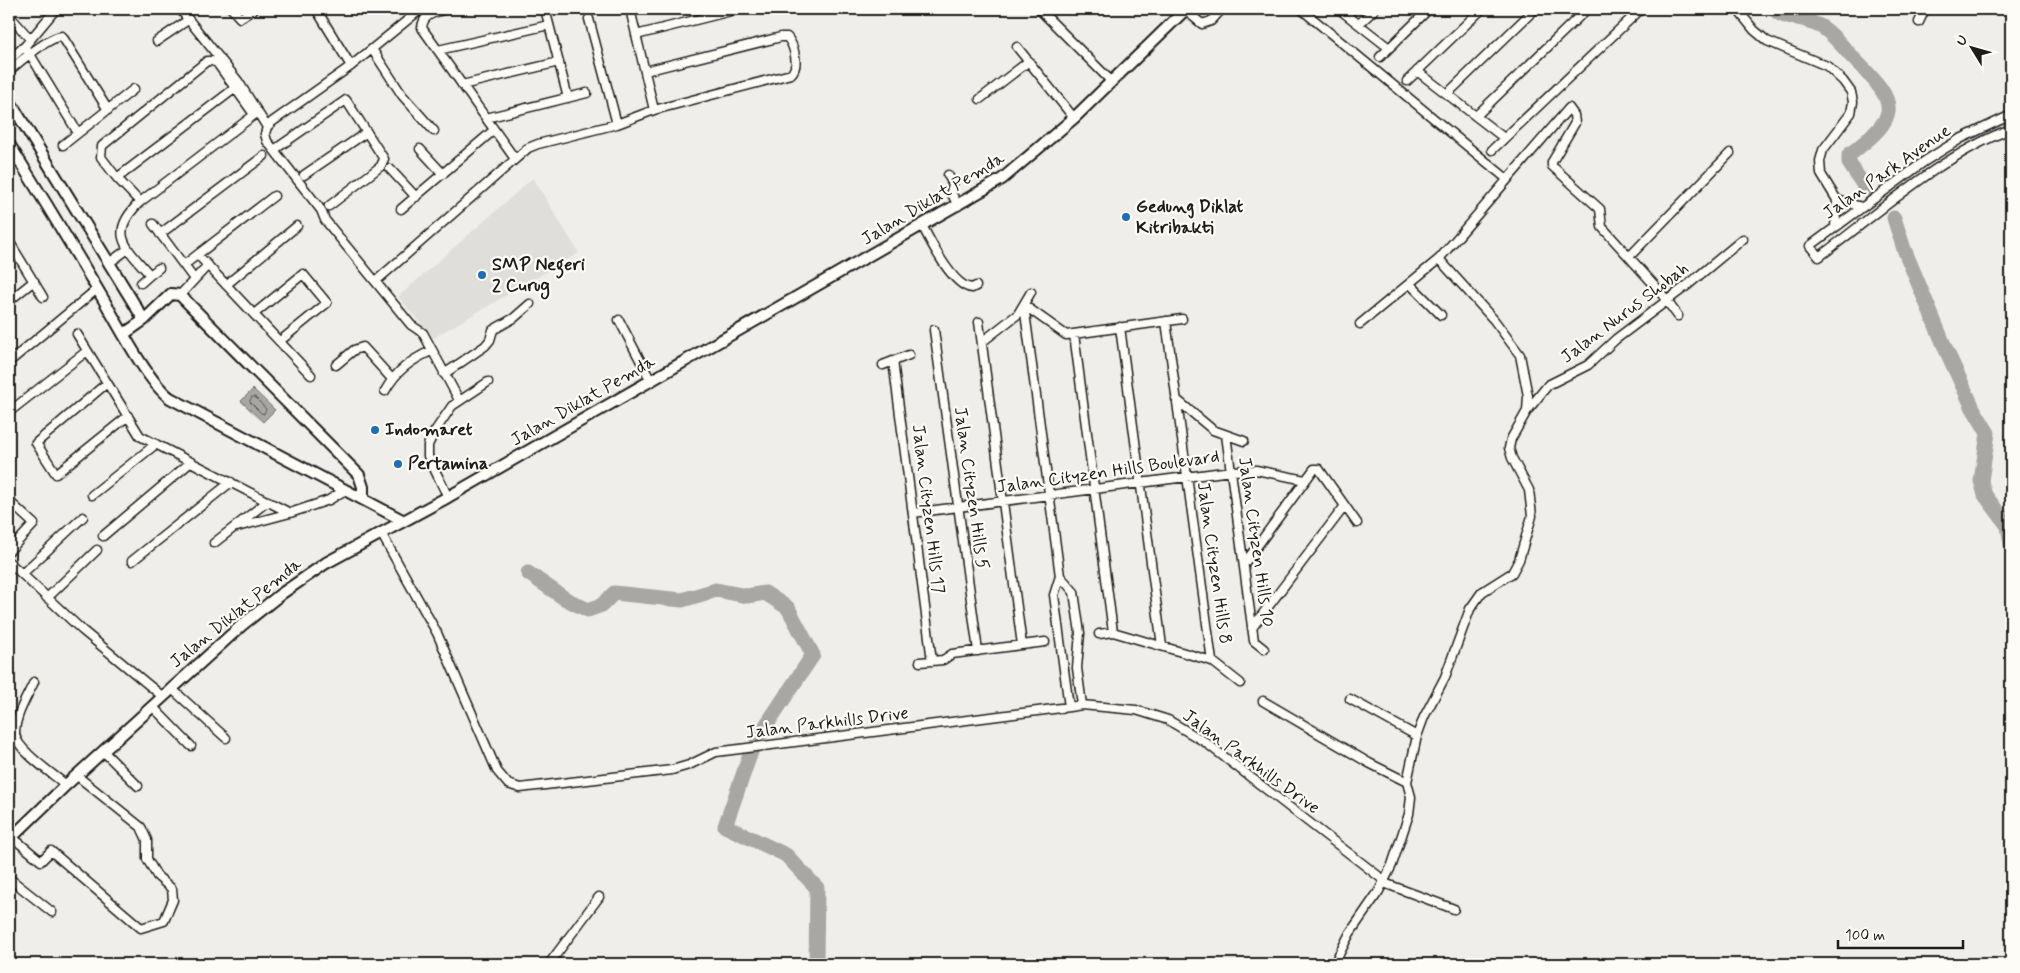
<svg xmlns="http://www.w3.org/2000/svg" width="2020" height="973" viewBox="0 0 2020 973" font-family="Mynerve,sans-serif">
  <style>
    .built { fill: #e0deda }
    .water { fill: #a8a7a3; stroke: #706f6d }
    .lines { fill: none; stroke-linecap: round; stroke-linejoin: round }
    .shore { stroke: #545452; stroke-width: 1 }
    .river { stroke: #a8a7a3; stroke-width: 15 }
    .street-casing { stroke: #1c1c1c; stroke-width: 11 }
    .secondary-casing { stroke: #1c1c1c; stroke-width: 14 }
    .street { stroke: #fdfcf7; stroke-width: 8 }
    .secondary { stroke: #fdfcf7; stroke-width: 10 }
    .poi-dot { fill: #1f6fb2; stroke: #fdfcf7; stroke-width: 2 }
    .labels { text-anchor: middle; dominant-baseline: central; stroke-width: 4.5; stroke-linejoin: round; paint-order: stroke }
    .street-label { font-size: 18px; fill: #1c1c1c; stroke: #fdfcf7 }
    .poi-label { font-size: 18px; font-weight: bold; fill: #1c1c1c; stroke: #fdfcf7; text-anchor: start }
  </style>
  <rect width="100%" height="100%" fill="#f0eeea"/>
  <filter id="ink" filterUnits="userSpaceOnUse"><feTurbulence type="fractalNoise" baseFrequency=".02" numOctaves="2"/><feDisplacementMap in="SourceGraphic" scale="10" xChannelSelector="R" yChannelSelector="G"/><feConvolveMatrix kernelMatrix="1 2 1 2 8 2 1 2 1" color-interpolation-filters="sRGB"/></filter>
  <g filter="url(#ink)">
    <!-- built -->
    <path class="built" d="M 533,178 L 579,253 L 433,338 L 398,297 Z"/>
    <!-- water -->
    <path class="water" d="M 253,389 L 275,410 L 263,422 L 241,401 Z"/>
    <g class="lines">
      <!-- shore -->
      <path class="shore" d="M 252,397 L 255,397 L 266,409 L 264,414 L 261,413 L 250,402 Z"/>
      <!-- river -->
      <path class="river" d="M 1774,9 C 1783,19 1794,16 1806,20 C 1810,22 1815,24 1820,26 C 1833,33 1845,50 1856,61 C 1902,106 1898,117 1849,155 L 1849,163 L 1866,189
        M 1894,218 L 1904,249 L 1947,352 L 1973,408 L 1988,433 L 1981,481 L 1985,495 L 2008,526 L 2011,544
        M 528,573 L 564,598 L 588,610 L 602,605 L 614,593 L 682,600 L 716,590 L 747,596 L 765,593 L 788,608 L 813,655 L 757,739
        M 751,752 L 725,826 L 786,855 L 817,888 L 816,964"/>
      <defs>
        <path id="street" d="M 180,9 L 238,81 L 267,127 L 265,134 L 267,141 L 321,210 L 325,220 L 411,325 L 423,333 L 459,400
          M 232,9 L 240,18 L 254,9
          M 316,9 L 351,66
          M 446,9 C 434,13 423,14 422,28 L 515,159
          M 545,9 L 568,98
          M 630,9 L 654,110
          M 1039,9 L 1111,81
          M 1301,9 L 1507,179
          M 1339,9 L 1389,48
          M 1737,9 L 1754,30 L 1767,41 L 1827,66 L 1843,81 L 1851,92 L 1853,102 L 1851,113 L 1823,150 L 1820,161 L 1821,174 L 1837,200 L 1835,227
          M 1185,10 L 1202,24 L 1211,21 L 1222,9
          M 9,15 L 30,39
          M 589,19 L 617,124
          M 1919,22 L 1925,9
          M 1359,24 L 1375,9
          M 636,35 L 739,9
          M 157,41 L 188,20
          M 25,46 L 78,133
          M 1017,47 L 1074,118
          M 372,49 L 402,95 L 434,131
          M 438,50 L 549,25
          M 1380,57 L 1429,9
          M 9,60 L 25,46 L 56,9
          M 9,71 C 19,62 49,37 62,36 L 108,110
          M 1417,71 L 1504,138
          M 1407,81 L 1482,9
          M 462,85 L 559,62
          M 1447,94 L 1535,9
          M 980,99 L 1029,61
          M 2011,115 L 1960,139 L 1925,161 L 1810,246 L 1819,257 C 1877,214 1943,154 2011,129
          M 1476,116 L 1587,9
          M 486,118 L 587,93
          M 267,127 L 272,122 L 351,66 L 421,9
          M 63,145 L 134,89
          M 420,149 L 443,174
          M 274,150 L 346,100 L 384,159 L 381,166 L 329,206
          M 1492,150 L 1641,9
          M 390,169 L 416,197
          M 304,175 L 367,132
          M 948,175 L 953,184 L 951,192 L 958,206
          M 117,178 L 101,157 L 102,146 L 207,61 L 212,61 L 217,63 L 253,113
          M 1837,200 L 1862,207
          M 140,202 L 117,178 L 234,89
          M 401,209 L 494,130
          M 153,224 L 194,279
          M 922,225 C 930,241 953,287 972,288 L 976,286
          M 160,234 L 264,156
          M 9,241 L 43,297
          M 198,255 L 311,375
          M 1629,257 L 1730,153
          M 109,263 L 128,249
          M 184,265 L 274,196
          M 150,275 L 159,268
          M 376,281 L 528,148 L 538,144 L 617,124 L 654,110 L 791,74 C 800,66 794,45 787,37 L 781,37 L 645,71
          M 141,283 L 150,275 C 126,247 107,234 140,202 L 258,112
          M 1410,284 L 1441,315
          M 226,285 L 297,226
          M 180,295 L 208,265
          M 9,301 L 34,281
          M 1024,305 L 1060,576 L 1054,595 L 1069,707
          M 1024,305 L 1066,335 L 1182,319
          M 254,314 L 303,274 L 327,303 L 280,341
          M 619,320 L 651,381
          M 1166,321 L 1212,661
          M 979,322 L 1022,645
          M 1360,324 L 1439,259 L 1569,108 L 1574,115 L 1575,123 L 1552,162 L 1552,166 L 1600,209 L 1602,227 L 1658,289 L 1678,316
          M 1120,327 L 1162,646
          M 934,330 L 978,651
          M 77,334 L 140,436 L 290,513 L 329,500 L 345,490
          M 1074,334 L 1113,632
          M 982,342 L 1018,314 L 1031,292
          M 893,361 L 932,661
          M 9,362 L 97,289
          M 336,365 L 354,350 L 363,347 L 392,379
          M 883,365 L 909,355
          M 444,374 L 485,346 L 490,340 L 493,330 L 514,318 L 530,304
          M 107,383 L 36,443 L 56,474 L 128,416
          M 385,391 C 396,371 411,360 431,351
          M 1176,399 L 1213,430 L 1244,441
          M 1527,411 L 1548,385 L 1588,365 L 1616,339 L 1689,284 L 1743,239
          M 9,412 L 87,351
          M 1226,435 L 1254,641 L 1264,649
          M 92,495 L 156,444
          M 448,497 L 428,456 L 428,445 L 435,431 L 452,406 L 488,382
          M 9,501 L 34,524 L 9,551
          M 913,513 L 1231,471 L 1256,470 L 1305,480
          M 237,527 L 290,513
          M 381,533 L 437,633 L 497,771 L 508,784 L 520,788 L 672,770 L 689,765 L 716,752 L 1069,707 L 1082,705 L 1136,710 L 1168,720 L 1205,742 L 1381,878
          M 103,536 L 191,462
          M 214,543 L 268,501
          M 132,561 L 231,482
          M 9,562 L 82,630 L 162,696
          M 1244,564 L 1314,469 L 1319,469 L 1357,523
          M 22,574 L 83,517
          M 1060,576 L 1074,592 L 1080,633 L 1077,668 L 1082,705
          M 47,598 L 97,550
          M 1252,628 L 1344,507
          M 1099,634 L 1113,632 L 1212,661 L 1240,683
          M 920,662 L 943,660 L 952,654 L 1045,642
          M 34,682 C 27,697 15,716 15,733 C 15,749 53,774 66,785
          M 171,688 L 226,738
          M 1350,699 L 1417,736
          M 1263,701 L 1369,763 L 1407,782
          M 152,706 L 191,746
          M 103,751 L 138,786
          M 12,837 L 41,861 L 51,851 L 141,928 L 164,921 L 173,900 L 172,889 L 157,876 L 147,859 L 147,840 L 141,827 L 76,775
          M 9,878 L 52,912
          M 1384,883 L 1454,909
          M 549,964 L 599,897
          M 1334,964 L 1350,933 L 1379,891 L 1392,865 L 1409,814 L 1411,797 L 1407,782 L 1417,736 L 1424,717 L 1445,677 L 1470,609 L 1482,592 L 1512,573 L 1519,560 L 1532,516 L 1529,490 L 1512,458 L 1509,448 L 1511,439 L 1527,411 L 1528,396 L 1520,355 L 1494,320 L 1439,259"/>
        <path id="secondary" d="M 9,100 L 144,320
          M 9,144 C 41,195 72,246 102,297 C 118,324 147,381 170,398 L 404,521
          M 124,334 L 144,320 L 171,294 L 180,295 L 359,475 L 363,487 L 363,499
          M 9,840 L 66,785 L 242,625 L 281,594 L 326,563 L 448,497 L 1002,179 L 1074,118 L 1186,9"/>
      </defs>
      <!-- street casing -->
      <use href="#street" class="street-casing"/>
      <!-- secondary casing -->
      <use href="#secondary" class="secondary-casing"/>
      <!-- street -->
      <use href="#street" class="street"/>
      <!-- secondary -->
      <use href="#secondary" class="secondary"/>
    </g>
  </g>
  <!-- markers -->
  <g class="poi-dot">
    <circle cx="1126" cy="217" r="5"/>
    <circle cx="482" cy="275" r="5"/>
    <circle cx="375" cy="430" r="5"/>
    <circle cx="398" cy="464" r="5"/>
  </g>
  <g class="labels">
    <!-- street labels -->
    <g class="street-label">
      <text transform="translate(1887 172) rotate(-35)">Jalan Park Avenue</text>
      <text transform="translate(933 199) rotate(-31)">Jalan Diklat Pemda</text>
      <text transform="translate(1625 313) rotate(-37)">Jalan Nurus Shobah</text>
      <text transform="translate(583 401) rotate(-30)">Jalan Diklat Pemda</text>
      <text transform="translate(1108 472) rotate(-8)">Jalan Cityzen Hills Boulevard</text>
      <text transform="translate(971 488) rotate(82)">Jalan Cityzen Hills 5</text>
      <text transform="translate(928 509) rotate(83)">Jalan Cityzen Hills 17</text>
      <text transform="translate(1256 542) rotate(82)">Jalan Cityzen Hills 10</text>
      <text transform="translate(1214 563) rotate(82)">Jalan Cityzen Hills 8</text>
      <text transform="translate(236 613) rotate(-39)">Jalan Diklat Pemda</text>
      <text transform="translate(827 723) rotate(-7)">Jalan Parkhills Drive</text>
      <text transform="translate(1251 762) rotate(36)">Jalan Parkhills Drive</text>
    </g>
    <!-- poi labels -->
    <g class="poi-label">
      <text x="1136" y="207">Gedung Diklat<tspan x="1136" dy="21">Kitribakti</tspan></text>
      <text x="492" y="265">SMP Negeri<tspan x="492" dy="21">2 Curug</tspan></text>
      <text x="385" y="430">Indomaret</text>
      <text x="408" y="464">Pertamina</text>
    </g>
  </g>
  <!-- margin -->
  <rect width="2020" height="973" fill="none" stroke="#fdfcf7" stroke-width="30"/>
  <rect x="15" y="15" width="1990" height="943" fill="none" stroke="#1c1c1c" stroke-width="2" filter="url(#ink)"/>
  <!-- north arrow -->
  <g transform="translate(1972 48) rotate(307)" stroke="#fdfcf7" stroke-width="4" paint-order="stroke">
  <path d="M0-4L9 19L0 12L-9 19Z" fill="#1c1c1c"/>
  <text y="-8" font-size="14" font-weight="bold" text-anchor="middle" fill="#1c1c1c">U</text>
  </g>
  <!-- scale -->
  <path d="M1838 940v8h125v-8" fill="none" stroke="#1c1c1c" stroke-width="2.5"/>
  <text x="1845" y="940" font-size="15" fill="#1c1c1c" stroke="#fdfcf7" stroke-width="4" paint-order="stroke">100 m</text>
</svg>
